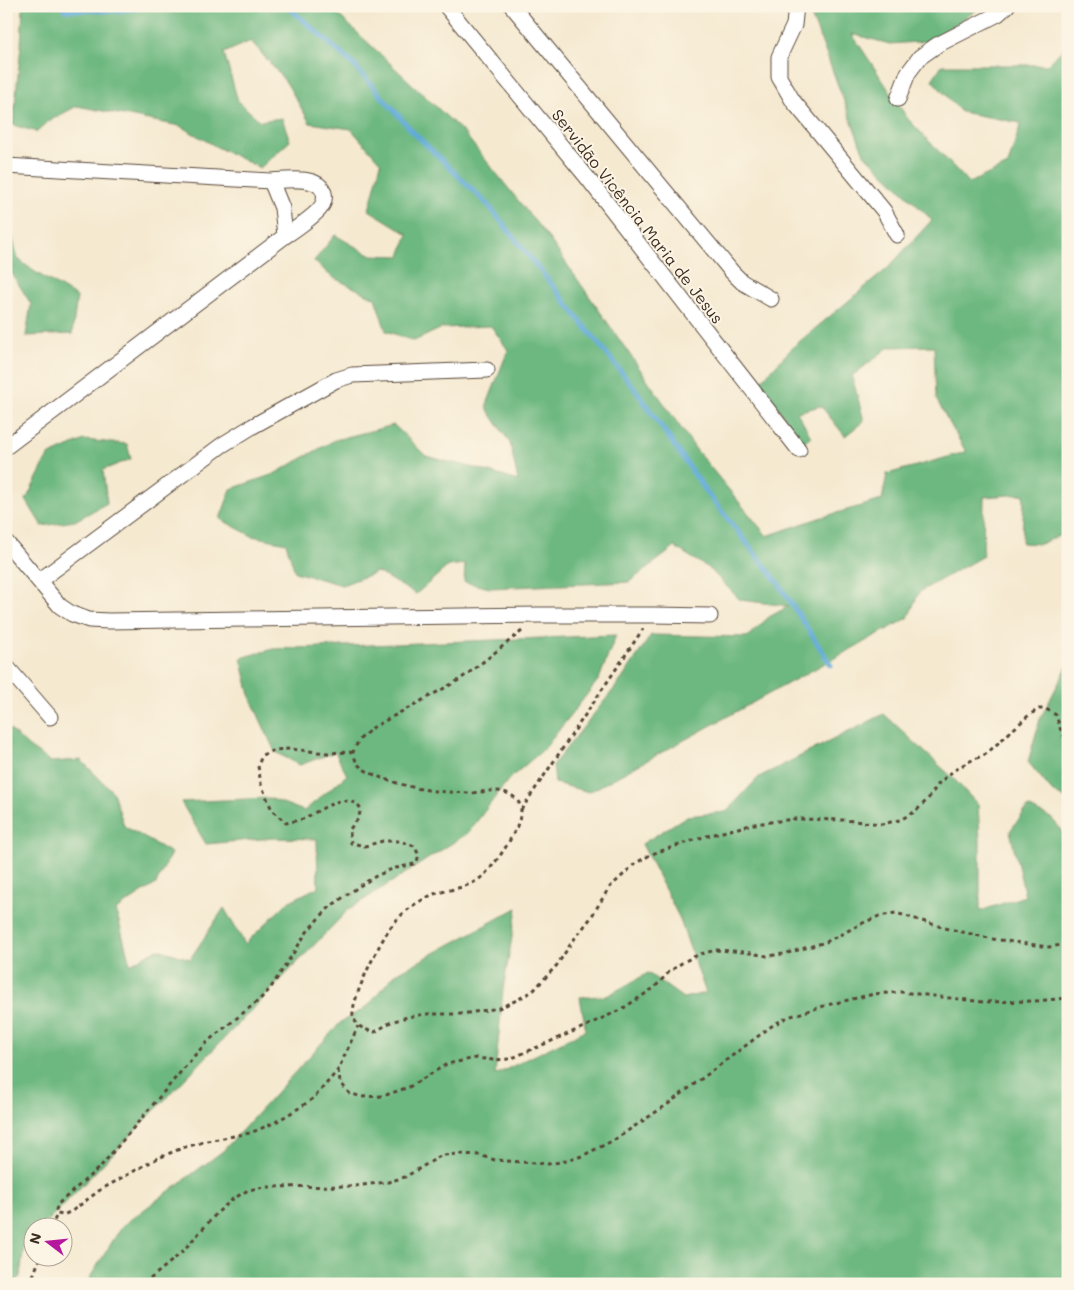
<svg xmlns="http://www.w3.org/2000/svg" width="1074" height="1290" viewBox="0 0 1074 1290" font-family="Mali,sans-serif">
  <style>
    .forest { fill: #6db880; stroke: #54714f }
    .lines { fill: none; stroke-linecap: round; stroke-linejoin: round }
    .stream { stroke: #60aad8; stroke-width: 5 }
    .lane-casing { stroke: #574739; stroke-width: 9 }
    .street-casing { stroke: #574739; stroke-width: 17 }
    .path { stroke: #574739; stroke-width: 3; stroke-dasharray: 4 4; stroke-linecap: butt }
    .lane { stroke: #fff; stroke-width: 8 }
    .street { stroke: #fff; stroke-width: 15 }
    .labels { text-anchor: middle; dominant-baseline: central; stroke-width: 4; stroke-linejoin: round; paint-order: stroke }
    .street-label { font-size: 16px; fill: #3b2a1e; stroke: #fcf5e5 }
  </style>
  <rect width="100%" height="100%" fill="#fcf5e5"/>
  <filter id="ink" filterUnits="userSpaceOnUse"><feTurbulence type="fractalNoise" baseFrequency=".02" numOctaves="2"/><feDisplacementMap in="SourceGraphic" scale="10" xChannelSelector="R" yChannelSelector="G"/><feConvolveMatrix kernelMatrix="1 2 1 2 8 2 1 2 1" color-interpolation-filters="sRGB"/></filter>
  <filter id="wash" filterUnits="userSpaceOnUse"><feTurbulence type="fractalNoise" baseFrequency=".0096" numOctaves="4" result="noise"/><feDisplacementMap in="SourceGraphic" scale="20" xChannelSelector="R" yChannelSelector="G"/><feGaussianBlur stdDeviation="1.12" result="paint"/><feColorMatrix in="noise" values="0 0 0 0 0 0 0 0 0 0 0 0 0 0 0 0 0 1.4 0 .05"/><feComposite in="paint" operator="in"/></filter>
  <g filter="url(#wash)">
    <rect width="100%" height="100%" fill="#f5e9d0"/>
    <!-- forest -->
    <path class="forest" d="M 23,6 L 329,6 L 463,132 L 550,240 L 697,451 L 767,536 L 819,518 L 882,500 L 887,474 L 966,452 L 936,399 L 934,346 L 889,347 L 852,376 L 864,421 L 845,436 L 821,406 L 797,412 L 811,437 L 802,443 L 760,382 L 794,346 L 887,269 L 932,220 L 864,154 L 819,35 L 807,6 L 977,6 L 978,9 L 930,41 L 890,44 L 852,34 L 908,119 L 969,183 L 1008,165 L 1021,123 L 961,112 L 932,80 L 942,65 L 1047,65 L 1068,44 L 1068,532 L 1040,544 L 1022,543 L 1024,494 L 984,497 L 983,556 L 919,592 L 908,618 L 589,792 L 555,783 L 553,765 L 622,679 L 651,635 L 747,637 L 769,617 L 789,606 L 740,600 L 711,570 L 675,547 L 629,582 L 490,588 L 464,582 L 465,564 L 448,566 L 416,594 L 377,572 L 342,585 L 295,572 L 286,543 L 252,536 L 220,519 L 231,489 L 274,474 L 335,440 L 394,425 L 426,456 L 479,469 L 518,481 L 510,443 L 486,407 L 508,350 L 491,326 L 442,328 L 414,341 L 386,331 L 375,298 L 332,277 L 314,261 L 335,235 L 370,255 L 400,256 L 408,234 L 369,210 L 381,163 L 351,129 L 310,123 L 286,82 L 251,41 L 224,53 L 238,101 L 260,121 L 282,118 L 290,141 L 260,168 L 217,147 L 180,126 L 77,106 L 49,121 L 37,132 L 13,125 L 21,45 Z
      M 6,214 L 18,259 L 35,272 L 77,297 L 72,334 L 26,336 L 31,304 L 6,264 Z
      M 84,440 L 127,444 L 131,459 L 103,470 L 107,503 L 75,521 L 42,526 L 26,500 L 48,456 Z
      M 616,635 L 599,679 L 545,748 L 508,780 L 468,833 L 348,910 L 42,1227 L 32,1228 L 32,1237 L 24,1246 L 20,1277 L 12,1284 L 6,1284 L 6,726 L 29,747 L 51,762 L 81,760 L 113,792 L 124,826 L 171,853 L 156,884 L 116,910 L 130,964 L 158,949 L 190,959 L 224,908 L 245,944 L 288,902 L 318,887 L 317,839 L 274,838 L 206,844 L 181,802 L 269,798 L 304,811 L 347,775 L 335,752 L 300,765 L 275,752 L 251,699 L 241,658 L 273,649 Z
      M 1068,665 L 1068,800 L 1052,791 L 1028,762 L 1040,719 Z
      M 884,714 L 954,779 L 978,805 L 980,840 L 980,911 L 1025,896 L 1010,831 L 1028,807 L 1051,818 L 1061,829 L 1068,845 L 1068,1284 L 86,1284 L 122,1226 L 223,1151 L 341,1022 L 368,1006 L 394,975 L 517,908 L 503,990 L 495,1075 L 586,1030 L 580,997 L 607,996 L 648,973 L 683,998 L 706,993 L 679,917 L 642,844 L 687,816 L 726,812 L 759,777 Z"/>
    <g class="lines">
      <!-- stream -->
      <path class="stream" d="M 62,6 L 65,10 L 115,11 L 159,6
        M 287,6 L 353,64 L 413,132 L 489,206 L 638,393 L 708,494 L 777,581 L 831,665"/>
    </g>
  </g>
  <g filter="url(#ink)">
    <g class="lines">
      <defs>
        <path id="lane" d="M 1063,6 L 1068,14"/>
        <path id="street" d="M 446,6 L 586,176 L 799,450
          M 512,6 L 732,272 L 742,282 L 771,299
          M 796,6 L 794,25 L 779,57 L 779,77 L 793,101 L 884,211 L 897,235
          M 898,99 L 908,73 L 920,57 L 937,45 L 998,14 L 1007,6
          M 6,166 L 271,181 C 286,180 319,175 324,193 C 325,197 324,203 321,207 C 317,214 293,231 285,236 L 6,447
          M 271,181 L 282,208 L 285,236
          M 6,542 L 60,606 L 72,614 L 89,620 L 109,621 L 539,615 L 653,615 L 710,616
          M 39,581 L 222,445 L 253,426 L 336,380 L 352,375 L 487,370
          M 6,666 L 50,717"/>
      </defs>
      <!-- lane casing -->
      <use href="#lane" class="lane-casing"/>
      <!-- street casing -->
      <use href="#street" class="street-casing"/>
      <!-- path -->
      <path class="path" d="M 522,631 L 474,669 L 459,680 L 372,728 L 359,740 L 353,752 C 354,755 355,760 357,763 C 364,775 408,787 422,789 C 437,792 453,792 468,793 C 478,793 488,790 498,791 C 509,792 521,799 521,811 C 520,829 496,864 483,876 C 469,888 451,889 434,894 C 427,897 418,902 411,907 C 404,912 395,921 390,928 C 380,942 351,999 353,1015 C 355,1026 364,1030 375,1032 L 391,1022 L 407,1017 L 426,1014 L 462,1014 L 499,1008 L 517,1000 L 533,991 L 557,965 L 572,942 L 590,919 L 609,888 L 636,863 L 652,854 L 703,837 L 754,824 L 795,819 L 844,820 L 882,824 L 900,820 L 916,811 L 928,799 L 939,783 L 953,771 L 968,762 L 986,754 L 1029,715 L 1039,709 L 1046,709 L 1056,715 L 1060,728 L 1065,738 L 1068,739
        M 353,752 L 327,753 L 291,749 L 274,750 L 262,755 L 258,766 L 261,784 L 272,810 L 286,823 L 303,819 L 325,807 L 341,800 L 357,803 L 361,809 L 358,819 L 349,830 L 351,843 L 365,846 L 383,841 L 400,841 L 414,846 L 419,855 L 417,861 L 414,864 L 392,869 L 376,876 L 361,885 L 331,906 L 318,919 L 307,932 L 270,989 L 258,1001 L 208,1041 L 195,1055 L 101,1166 L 58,1204 L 56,1210 L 57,1214 L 63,1215 L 72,1211 L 100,1190 L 156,1159 L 182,1148 L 207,1141 L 250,1133 L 274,1123 L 299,1108 L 314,1098 L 338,1070 L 358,1026
        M 521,810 L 643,629
        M 338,1070 L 340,1082 L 349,1093 L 362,1097 L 383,1096 L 409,1087 L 447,1064 L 476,1058 L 493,1060 L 510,1059 L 586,1026 L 622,1009 L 654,988 L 669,972 L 683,962 L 700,954 L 717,950 L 745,952 L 767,956 L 784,954 L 826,942 L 863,923 L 879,916 L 896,913 L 945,928 L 993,939 L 1049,947 L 1068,944
        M 51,1228 L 57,1214
        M 30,1284 L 40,1258
        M 144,1284 L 180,1254 L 218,1212 L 233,1199 L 248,1190 L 265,1187 L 354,1186 L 388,1182 L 405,1177 L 442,1155 L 461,1154 L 479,1155 L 495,1160 L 548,1164 L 566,1161 L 582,1156 L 614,1140 L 668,1104 L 773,1025 L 788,1017 L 827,1005 L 874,994 L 901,992 L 983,1002 L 1035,1001 L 1068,998"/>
      <!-- lane -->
      <use href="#lane" class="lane"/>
      <!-- street -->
      <use href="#street" class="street"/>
    </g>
  </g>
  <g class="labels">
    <!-- street labels -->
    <g class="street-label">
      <text transform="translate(638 216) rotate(52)">Servidão Vicência Maria de Jesus</text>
    </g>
  </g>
  <!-- margin -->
  <rect width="1074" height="1290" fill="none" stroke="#fcf5e5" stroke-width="25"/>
  <!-- north arrow -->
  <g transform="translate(48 1242) rotate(286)"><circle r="24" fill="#fcf5e5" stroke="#afa495"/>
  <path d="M0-4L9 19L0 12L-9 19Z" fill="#b5179e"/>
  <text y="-8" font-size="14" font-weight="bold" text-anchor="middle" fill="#3b2a1e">N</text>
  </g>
</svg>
